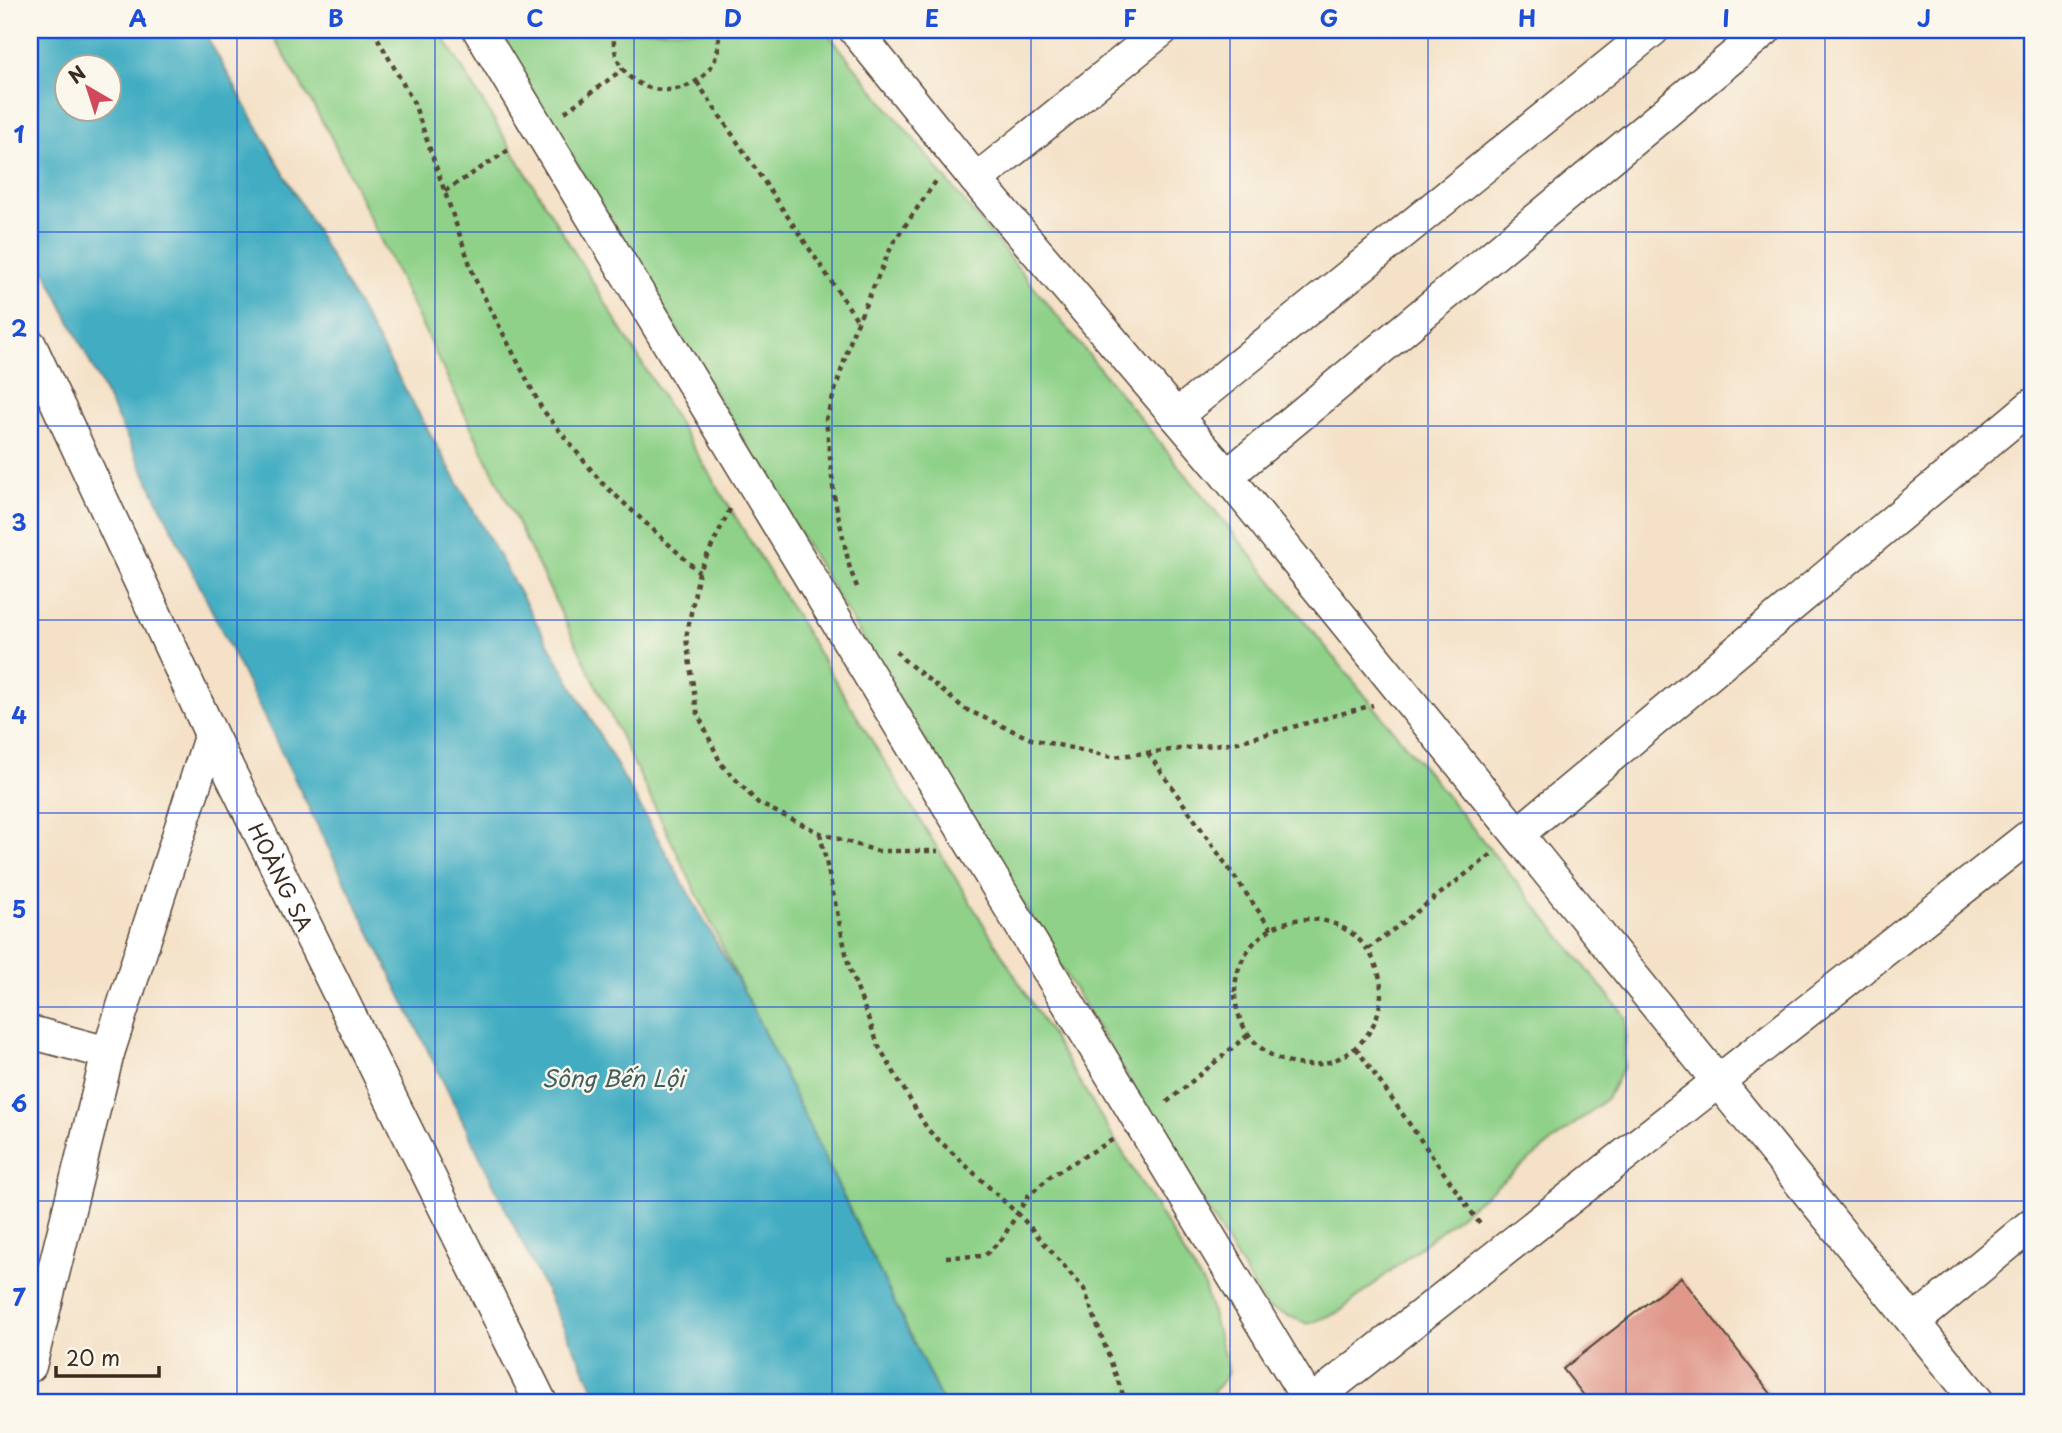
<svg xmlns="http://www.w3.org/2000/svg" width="2062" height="1433" viewBox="0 0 2062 1433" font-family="'Playpen Sans',sans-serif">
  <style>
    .green { fill: #8fd189; stroke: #657e54; stroke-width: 2 }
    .water { fill: #43adc2; stroke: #3f6c70; stroke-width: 2; fill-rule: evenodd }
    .building { fill: #e0988a }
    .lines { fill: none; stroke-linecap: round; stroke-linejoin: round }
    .minor-casing { stroke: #574537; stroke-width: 35 }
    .path { stroke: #574537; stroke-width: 4.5; stroke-dasharray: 5 5; stroke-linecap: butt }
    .minor { stroke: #fff; stroke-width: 32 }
    .grid { fill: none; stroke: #1d4ed8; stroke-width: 2; stroke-opacity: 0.55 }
    .labels { text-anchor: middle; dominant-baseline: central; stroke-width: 5; stroke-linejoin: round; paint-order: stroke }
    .street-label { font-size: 21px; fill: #3b2a1e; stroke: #fbf7ec }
    .water-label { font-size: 23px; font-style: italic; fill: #3e5e60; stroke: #fbf7ec }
    .neatline { fill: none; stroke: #1d4ed8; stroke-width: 2.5 }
    .grid-label { font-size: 23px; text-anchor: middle; font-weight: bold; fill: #1d4ed8 }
  </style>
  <rect width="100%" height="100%" fill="#fbf7ec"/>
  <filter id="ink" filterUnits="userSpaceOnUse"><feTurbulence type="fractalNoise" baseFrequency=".0143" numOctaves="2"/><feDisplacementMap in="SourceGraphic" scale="14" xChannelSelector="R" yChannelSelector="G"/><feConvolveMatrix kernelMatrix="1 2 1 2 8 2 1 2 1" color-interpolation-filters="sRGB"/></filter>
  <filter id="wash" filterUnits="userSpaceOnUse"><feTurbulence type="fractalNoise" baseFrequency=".00686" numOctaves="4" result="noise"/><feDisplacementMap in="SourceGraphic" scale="28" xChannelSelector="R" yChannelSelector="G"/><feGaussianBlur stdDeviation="1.57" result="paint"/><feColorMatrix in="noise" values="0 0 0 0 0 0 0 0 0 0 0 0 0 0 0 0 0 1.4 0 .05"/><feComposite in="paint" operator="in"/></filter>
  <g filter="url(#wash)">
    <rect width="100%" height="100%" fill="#f4e1c7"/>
    <!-- green -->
    <path class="green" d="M 270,30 L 439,30 L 1204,1286 L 1229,1372 L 1205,1403 L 943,1403 L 330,135 Z
      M 496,30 L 825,30 L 1626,1017 L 1624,1066 L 1607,1098 L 1339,1312 L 1308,1324 L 1266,1307 Z"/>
    <!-- water -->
    <path class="water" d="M 30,30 L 203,30 L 747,997 L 943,1403 L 601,1403 L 30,240 ZM 66,66 L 108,66 L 108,108 L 66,108 Z"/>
    <g id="blocks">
      <!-- building -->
      <path class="building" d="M 1681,1277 L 1778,1403 L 1590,1403 L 1563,1369 Z"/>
    </g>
  </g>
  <g filter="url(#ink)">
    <use href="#blocks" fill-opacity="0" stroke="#574537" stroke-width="2"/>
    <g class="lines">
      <defs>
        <g id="minor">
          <path d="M 479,30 C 756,487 1033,946 1310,1403 L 2032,834"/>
          <path d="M 855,30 L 976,180 L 1227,476 L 1979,1403"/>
          <path d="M 976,180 L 1162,30"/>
          <path id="s1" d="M 30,345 L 211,734 L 541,1403"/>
          <path d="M 1176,416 L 1653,30"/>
          <path d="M 1227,476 L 1765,30"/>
          <path d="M 1518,834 L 2032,405"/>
          <path d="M 30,1032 L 108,1053"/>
          <path d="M 1914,1322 L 2032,1224"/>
          <path d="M 30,1366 L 108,1053 L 211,734"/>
        </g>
      </defs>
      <!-- minor casing -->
      <use href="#minor" class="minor-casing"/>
      <!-- path -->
      <path class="path" d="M 373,30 L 414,103 L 475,279 L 542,409 L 601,482 L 699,572
        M 614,30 C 607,114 729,106 718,30
        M 697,82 L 858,321
        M 565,112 L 623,69
        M 445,191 L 512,148
        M 730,509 L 699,572 L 686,638 L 697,712 L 721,764 L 758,803 L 820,833 L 877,851 L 938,851
        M 857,587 L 850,569 L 834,496 L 826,419 L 853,333 L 893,243 L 936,181
        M 896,651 L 903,659 L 965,709 L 1031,739 L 1112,757 L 1238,742 L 1373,705
        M 1148,753 L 1271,929
        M 820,833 L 849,967 L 879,1047 L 928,1130 L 1023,1219 L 1084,1289 L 1126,1403
        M1235 992a73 73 0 1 1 146 0a73 73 0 1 1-146 0Z
        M 1368,949 L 1492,854
        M 1356,1048 L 1482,1227
        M 1167,1102 L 1249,1034
        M 946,1257 L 984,1256 L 1002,1239 L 1028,1196 L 1052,1175 L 1114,1139"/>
      <!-- minor -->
      <use href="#minor" class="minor"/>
    </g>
  </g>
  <!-- grid -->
  <path class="grid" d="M 237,30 L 237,1403M 435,30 L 435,1403M 634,30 L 634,1403M 832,30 L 832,1403M 1031,30 L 1031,1403M 1230,30 L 1230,1403M 1428,30 L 1428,1403M 1626,30 L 1626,1403M 1825,30 L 1825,1403M 30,232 L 2032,232M 30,426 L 2032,426M 30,620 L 2032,620M 30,813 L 2032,813M 30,1007 L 2032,1007M 30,1201 L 2032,1201"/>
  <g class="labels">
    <!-- street labels -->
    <g class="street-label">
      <text stroke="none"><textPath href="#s1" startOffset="588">HOÀNG SA</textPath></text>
    </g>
    <!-- water labels -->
    <g class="water-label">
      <text x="613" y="1077">Sông Bến Lội</text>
    </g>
  </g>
  <!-- margin -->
  <rect width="2062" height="1433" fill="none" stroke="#fbf7ec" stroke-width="77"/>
  <!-- north arrow -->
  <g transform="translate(88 88) rotate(321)"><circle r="33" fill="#fbf7ec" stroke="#aea59a" stroke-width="2"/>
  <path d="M0-5L12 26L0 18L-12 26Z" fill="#d1495b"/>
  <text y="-10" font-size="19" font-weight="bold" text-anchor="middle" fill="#3b2a1e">N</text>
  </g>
  <!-- scale -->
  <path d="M56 1366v10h103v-10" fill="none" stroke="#3b2a1e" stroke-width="3.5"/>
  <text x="66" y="1366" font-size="21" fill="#3b2a1e" stroke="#fbf7ec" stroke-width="5" paint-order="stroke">20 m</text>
  <rect x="38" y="38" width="1986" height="1356" class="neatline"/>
  <g class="grid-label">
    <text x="138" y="27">A</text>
    <text x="336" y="27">B</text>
    <text x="535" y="27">C</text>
    <text x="733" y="27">D</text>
    <text x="932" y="27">E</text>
    <text x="1130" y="27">F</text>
    <text x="1329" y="27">G</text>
    <text x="1527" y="27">H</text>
    <text x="1726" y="27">I</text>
    <text x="1924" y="27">J</text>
    <text x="19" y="143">1</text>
    <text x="19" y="337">2</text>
    <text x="19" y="531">3</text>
    <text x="19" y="724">4</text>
    <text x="19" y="918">5</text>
    <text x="19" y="1112">6</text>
    <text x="19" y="1306">7</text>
  </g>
</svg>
